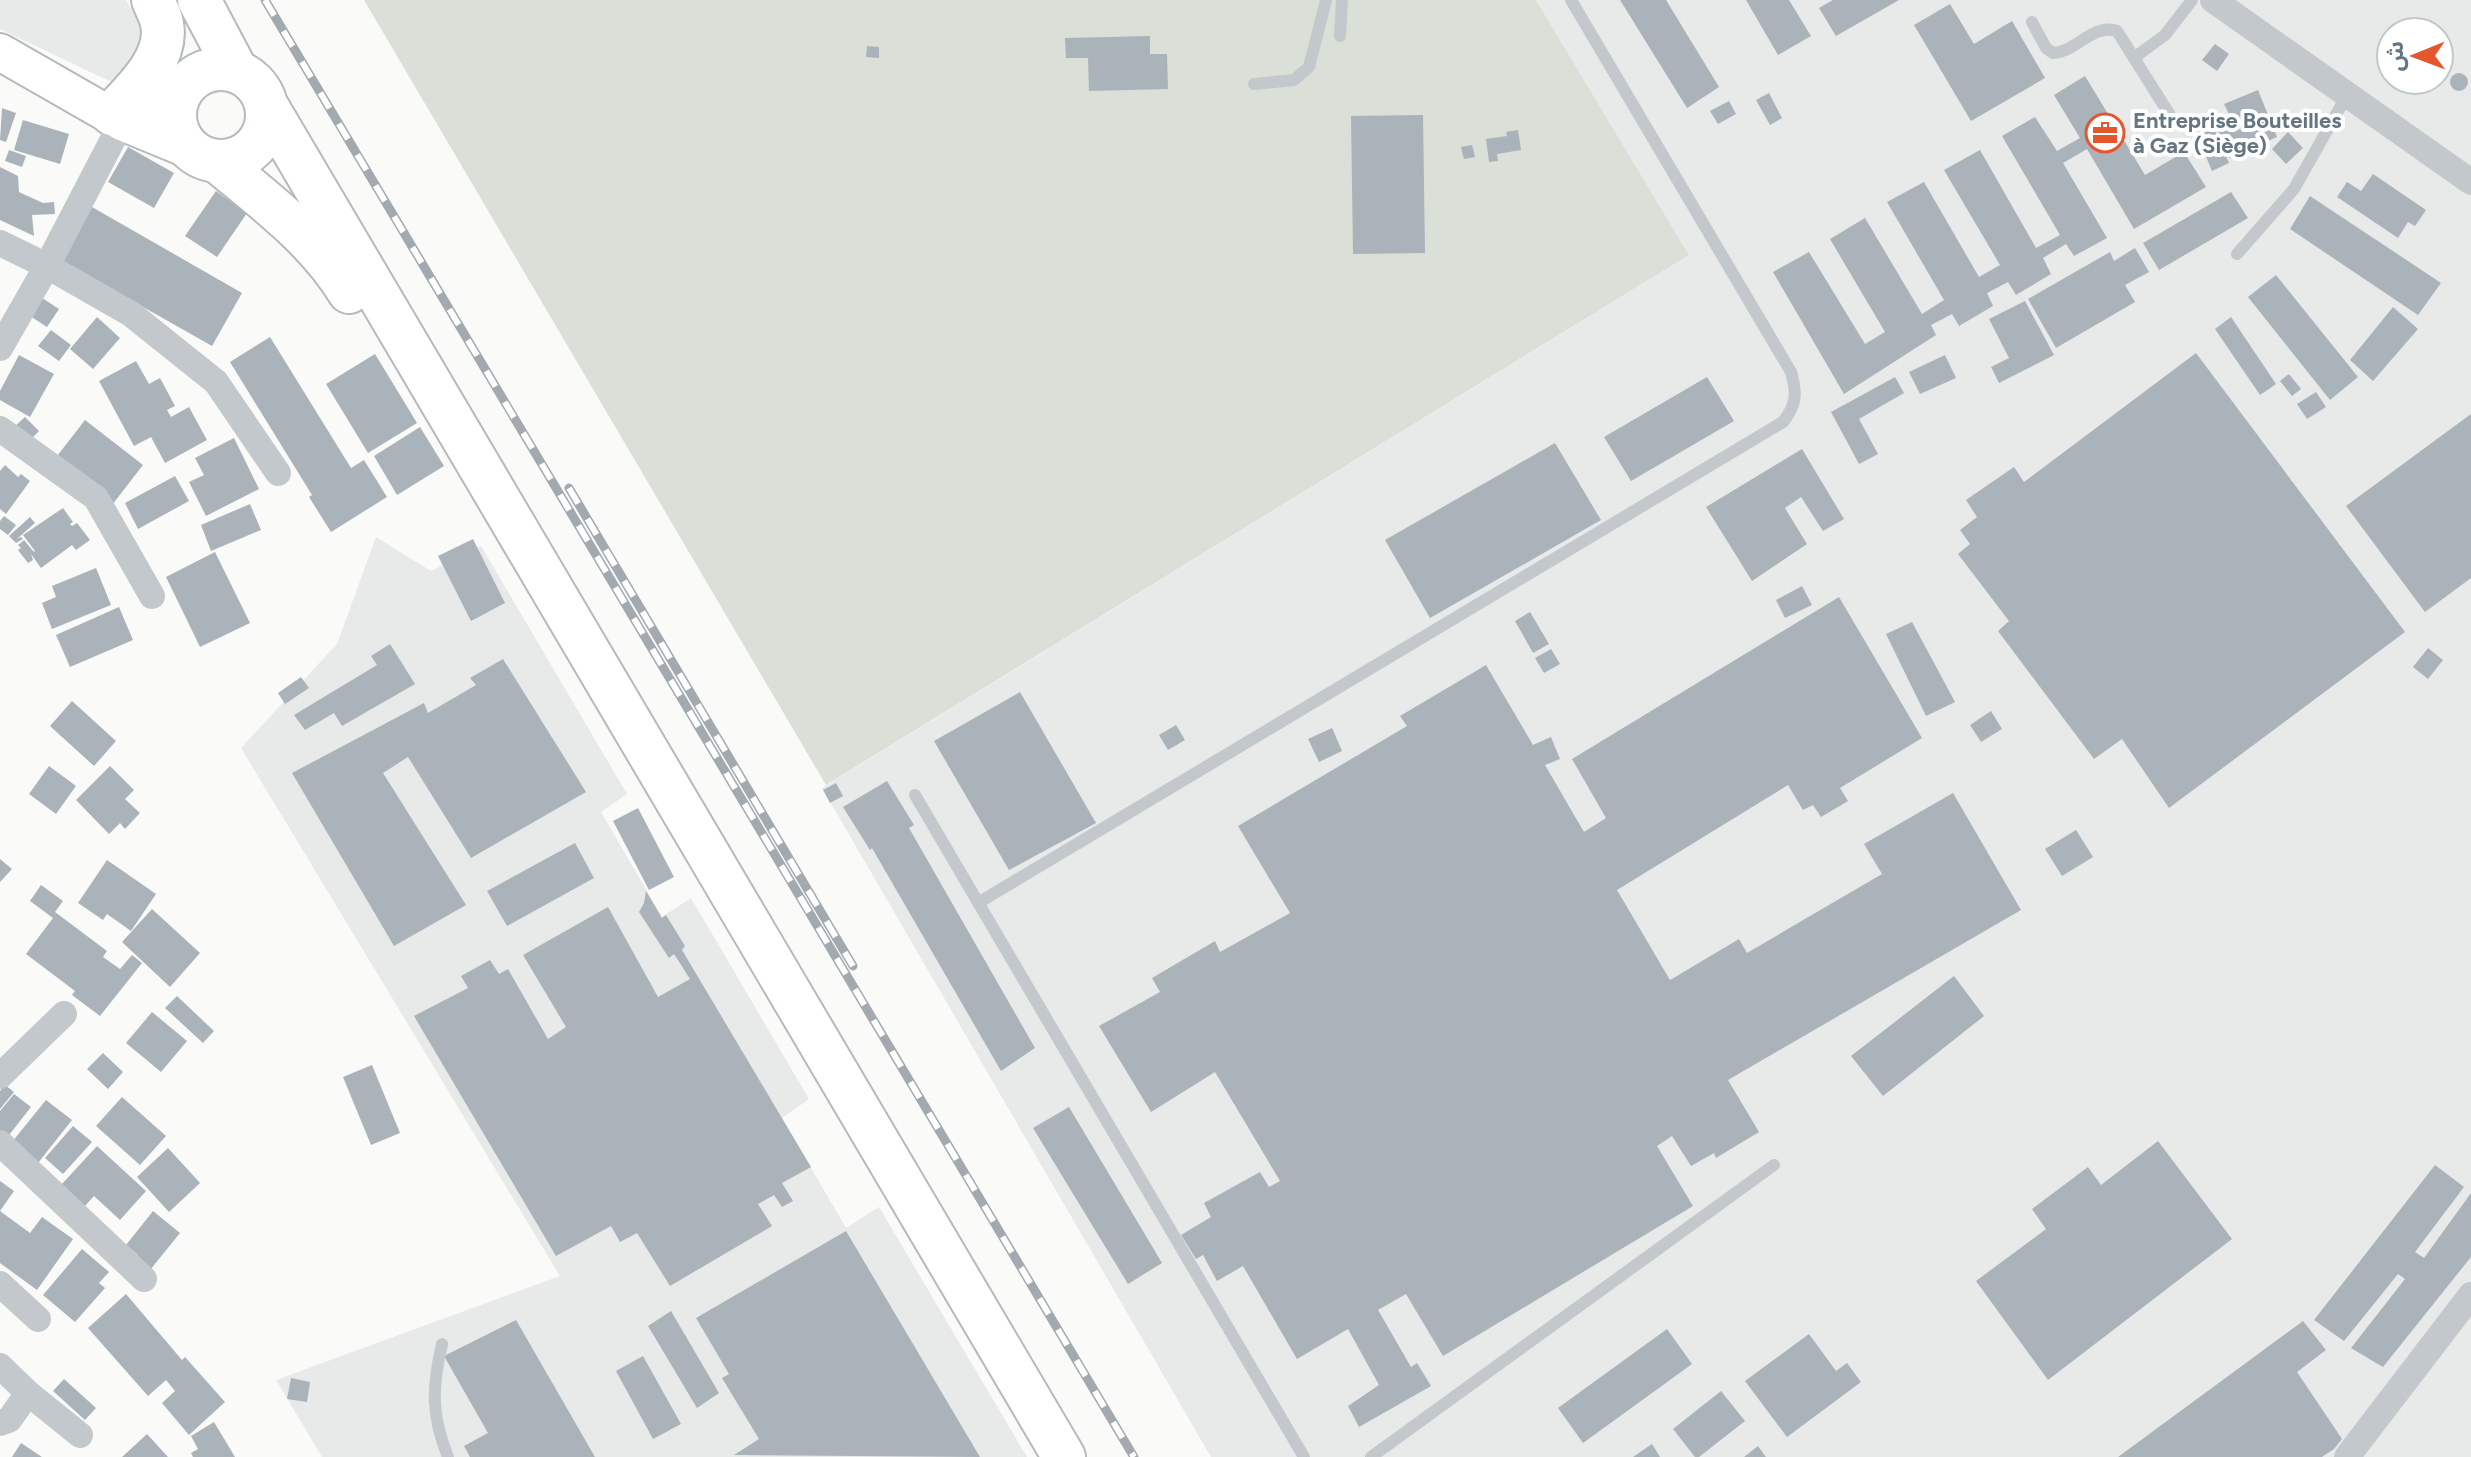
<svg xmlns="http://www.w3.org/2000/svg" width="2471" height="1457" viewBox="0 0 2471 1457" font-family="Figtree,'Noto Sans Arabic',sans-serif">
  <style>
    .built { fill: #e8e9e9; fill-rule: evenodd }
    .green { fill: #dadfd7 }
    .building { fill: #aab3b9 }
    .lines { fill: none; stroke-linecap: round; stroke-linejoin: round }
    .secondary-casing { stroke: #b3babf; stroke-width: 40 }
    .primary-casing { stroke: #b5babe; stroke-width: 46 }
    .lane { stroke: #c3c8cc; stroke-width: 12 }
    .street { stroke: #c3c8cc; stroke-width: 26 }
    .secondary { stroke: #fff; stroke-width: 36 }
    .primary { stroke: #fff; stroke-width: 42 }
    .rail-casing { stroke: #a2aab0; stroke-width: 9 }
    .rail { stroke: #fff; stroke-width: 6; stroke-dasharray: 18; stroke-linecap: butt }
    .labels { text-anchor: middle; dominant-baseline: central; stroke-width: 8; stroke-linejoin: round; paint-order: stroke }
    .poi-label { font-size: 22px; font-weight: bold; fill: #657683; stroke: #fff; text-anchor: start }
  </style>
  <rect width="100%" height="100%" fill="#fafaf8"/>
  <!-- built -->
  <path class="built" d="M 0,0 L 126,0 L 149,41 L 127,86 L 107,80 L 0,29 Z
    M 1536,0 L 2471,0 L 2471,1457 L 1211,1457 L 822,788 L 1689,255 ZM 2391,32 L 2439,32 L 2439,80 L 2391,80 Z
    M 376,537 L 431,571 L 481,546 L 627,794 L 601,812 L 662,917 L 691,898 L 809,1099 L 782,1118 L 846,1228 L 879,1207 L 1027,1457 L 322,1457 L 276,1380 L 560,1276 L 241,748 L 337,644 Z"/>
  <!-- green -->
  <path class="green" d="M 364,0 L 1536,0 L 1689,255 L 826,785 Z"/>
  <!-- building -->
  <path class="building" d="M 1620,0 L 1666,0 L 1719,87 L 1687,108 Z
    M 1746,0 L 1789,0 L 1811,36 L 1778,55 Z
    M 1833,0 L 1899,0 L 1836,36 L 1819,8 Z
    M 1950,4 L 1974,44 L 2012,21 L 2045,78 L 1971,121 L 1914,25 Z
    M 1150,36 L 1150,54 L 1167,54 L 1168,89 L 1089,91 L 1088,58 L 1066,58 L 1065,38 Z
    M 2215,44 L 2229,54 L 2217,71 L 2202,60 Z
    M 867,46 L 879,47 L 879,58 L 866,57 Z
    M2450 82a9 9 0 1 1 18 0a9 9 0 1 1-18 0Z
    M 2085,76 L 2145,175 L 2184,152 L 2206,187 L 2134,229 L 2087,149 L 2063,163 L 2107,238 L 2074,256 L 2066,244 L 2043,258 L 2051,274 L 2016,295 L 2008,282 L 1987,293 L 1993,306 L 1959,326 L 1952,314 L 1931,325 L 1936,335 L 1844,394 L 1773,272 L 1809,252 L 1865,344 L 1885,332 L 1830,239 L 1865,218 L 1922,314 L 1944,300 L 1887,202 L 1924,182 L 1979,277 L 2000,265 L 1944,170 L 1980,150 L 2036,248 L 2060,235 L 2002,136 L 2035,117 L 2057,151 L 2080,138 L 2054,95 Z
    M 2258,90 L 2277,137 L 2229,158 L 2214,121 L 2229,114 L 2224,104 Z
    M 1769,93 L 1782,118 L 1770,125 L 1756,100 Z
    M 1729,101 L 1736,114 L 1718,124 L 1710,111 Z
    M 2,108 L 16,113 L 6,142 L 0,140 Z
    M 1423,115 L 1425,253 L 1353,254 L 1351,116 Z
    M 23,120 L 69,134 L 60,164 L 14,150 Z
    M 2212,123 L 2229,163 L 2212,171 L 2195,130 Z
    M 1518,130 L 1521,150 L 1497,154 L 1498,161 L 1489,162 L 1486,139 L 1507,136 L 1506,132 Z
    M 2288,132 L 2303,148 L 2286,164 L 2272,149 Z
    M 1472,145 L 1475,157 L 1464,159 L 1461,147 Z
    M 128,147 L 174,173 L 154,208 L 108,182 Z
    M 9,150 L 26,156 L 22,167 L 5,161 Z
    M 0,167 L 18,176 L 19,192 L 43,203 L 54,202 L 55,214 L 32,215 L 34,236 L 0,220 Z
    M 2373,174 L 2426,210 L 2415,226 L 2408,222 L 2398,238 L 2337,197 L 2347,182 L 2361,191 Z
    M 216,191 L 247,213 L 217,257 L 185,236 Z
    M 2231,192 L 2248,218 L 2159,270 L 2143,243 Z
    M 2310,196 L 2441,283 L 2418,315 L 2290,229 Z
    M 92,207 L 242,293 L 212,346 L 62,261 Z
    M 2135,248 L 2149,272 L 2125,285 L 2135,302 L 2056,348 L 2028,299 L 2110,252 L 2114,261 Z
    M 2276,275 L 2358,377 L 2330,400 L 2248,297 Z
    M 39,296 L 59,309 L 47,327 L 27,314 Z
    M 2025,301 L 2054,355 L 1999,383 L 1991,367 L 2009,358 L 1989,319 Z
    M 2393,307 L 2418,329 L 2373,381 L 2350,360 Z
    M 97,317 L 120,338 L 93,369 L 70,349 Z
    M 2231,317 L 2276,384 L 2260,395 L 2215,329 Z
    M 51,330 L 71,345 L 59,361 L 38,346 Z
    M 270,337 L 351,468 L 364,460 L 387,497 L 331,532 L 309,497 L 312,495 L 230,362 Z
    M 2196,353 L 2405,632 L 2169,808 L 2122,739 L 2094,759 L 1998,631 L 2009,621 L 1958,554 L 1970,544 L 1960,530 L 1977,517 L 1966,500 L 2014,467 L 2024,482 Z
    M 375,354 L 417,423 L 368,453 L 326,384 Z
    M 19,355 L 54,374 L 30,417 L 0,400 L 0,391 Z
    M 1945,355 L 1956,378 L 1920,394 L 1909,372 Z
    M 136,361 L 149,384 L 160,378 L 175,406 L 167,410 L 171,417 L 189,407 L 207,440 L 165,463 L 151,437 L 134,446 L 99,381 Z
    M 2289,374 L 2301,389 L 2292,396 L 2280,381 Z
    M 1707,377 L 1734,421 L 1631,481 L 1604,437 Z
    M 1895,377 L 1904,393 L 1859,419 L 1878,454 L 1859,464 L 1831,412 Z
    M 2316,392 L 2326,407 L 2307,419 L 2297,404 Z
    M 2471,414 L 2471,578 L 2425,612 L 2346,506 Z
    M 25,417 L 39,431 L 27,443 L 13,428 Z
    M 85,420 L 143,465 L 112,505 L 54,460 Z
    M 420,427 L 444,466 L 397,495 L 374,456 Z
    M 234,438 L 259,489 L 206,516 L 189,482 L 204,475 L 195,458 Z
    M 1555,443 L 1601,520 L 1430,618 L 1385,540 Z
    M 1802,449 L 1844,519 L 1823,531 L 1801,497 L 1785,508 L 1807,544 L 1752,581 L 1706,507 Z
    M 5,465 L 18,477 L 21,474 L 30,481 L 6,514 L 0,509 L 0,471 Z
    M 175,476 L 189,501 L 138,529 L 125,503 Z
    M 250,504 L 261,530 L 211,551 L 201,525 Z
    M 63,508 L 73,522 L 70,524 L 72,526 L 77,523 L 90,540 L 76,550 L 72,545 L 41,568 L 31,554 L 33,560 L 28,563 L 18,550 L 21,548 L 18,545 L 24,540 L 34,552 L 35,551 L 23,535 Z
    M 4,516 L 16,525 L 8,535 L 0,529 L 0,521 Z
    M 30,517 L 35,523 L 17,539 L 21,537 L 23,539 L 16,543 L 9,536 Z
    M 473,539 L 505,603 L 471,621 L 438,556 Z
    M 215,552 L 250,623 L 200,647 L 166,577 Z
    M 96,568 L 111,605 L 52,629 L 42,603 L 56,597 L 52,586 Z
    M 1802,586 L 1812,605 L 1785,618 L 1776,600 Z
    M 1839,597 L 1922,738 L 1840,788 L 1848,801 L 1821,817 L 1813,805 L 1803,810 L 1788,785 L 1617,890 L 1670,980 L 1739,939 L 1747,953 L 1882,874 L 1864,844 L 1953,793 L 2021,910 L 1728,1080 L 1759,1132 L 1716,1158 L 1714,1153 L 1691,1166 L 1672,1136 L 1657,1146 L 1693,1206 L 1443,1356 L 1406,1294 L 1378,1310 L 1411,1367 L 1417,1363 L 1431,1386 L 1359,1427 L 1348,1406 L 1379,1385 L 1348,1329 L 1297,1359 L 1243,1266 L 1217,1281 L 1203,1255 L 1196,1259 L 1181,1235 L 1211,1217 L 1204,1203 L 1260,1172 L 1269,1187 L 1280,1181 L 1215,1072 L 1151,1112 L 1099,1026 L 1160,992 L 1152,978 L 1215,941 L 1220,952 L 1290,913 L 1238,826 L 1407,726 L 1400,716 L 1486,665 L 1533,745 L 1551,737 L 1560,759 L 1545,765 L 1584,832 L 1606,818 L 1572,759 Z
    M 119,607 L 133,640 L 70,667 L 56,635 Z
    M 1530,612 L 1549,644 L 1533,653 L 1515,621 Z
    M 1912,622 L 1955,702 L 1926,716 L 1886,634 Z
    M 390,644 L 415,684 L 342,726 L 334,713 L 305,730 L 294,715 L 377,665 L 371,656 Z
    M 2428,648 L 2443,660 L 2428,679 L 2413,667 Z
    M 1551,649 L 1560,664 L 1544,673 L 1535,658 Z
    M 503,659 L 586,792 L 471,858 L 408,757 L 383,773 L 466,905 L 394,946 L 292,773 L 424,703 L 428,713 L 476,685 L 470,678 Z
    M 301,677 L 309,688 L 285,704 L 278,693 Z
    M 1020,692 L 1096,823 L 1009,870 L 934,741 Z
    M 72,701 L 116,741 L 94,766 L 50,726 Z
    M 1991,711 L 2002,729 L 1981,742 L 1970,725 Z
    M 1176,725 L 1185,740 L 1168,750 L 1159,735 Z
    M 1332,728 L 1342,751 L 1319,762 L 1308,739 Z
    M 49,766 L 76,786 L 56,814 L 29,794 Z
    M 110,766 L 134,790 L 125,799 L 140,813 L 125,829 L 120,823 L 109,834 L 76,800 Z
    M 887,781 L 914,825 L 909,828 L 1035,1048 L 1001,1071 L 872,848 L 870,850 L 843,807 Z
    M 836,783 L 843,796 L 830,803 L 823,790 Z
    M 638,808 L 674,877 L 649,890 L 613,821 Z
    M 2076,830 L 2093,857 L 2062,876 L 2045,849 Z
    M 575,843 L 594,878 L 507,926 L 487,891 Z
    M 0,859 L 12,869 L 0,882 Z
    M 107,860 L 156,894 L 131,931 L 107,914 L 103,920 L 78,903 Z
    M 41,885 L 63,901 L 55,912 L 107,951 L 103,957 L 120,969 L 132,955 L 142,963 L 100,1016 L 72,995 L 75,991 L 26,954 L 53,918 L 30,901 Z
    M 646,891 L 662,918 L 666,915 L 685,946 L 682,950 L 811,1167 L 782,1183 L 793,1201 L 782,1207 L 774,1195 L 758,1204 L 772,1226 L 670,1286 L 637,1233 L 620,1242 L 611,1226 L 556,1256 L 414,1016 L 468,988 L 461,976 L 490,960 L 499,974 L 508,969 L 548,1039 L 566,1027 L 523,955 L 608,907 L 658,997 L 690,979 L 674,954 L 669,958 L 639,912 L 644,903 Z
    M 152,909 L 200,953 L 170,987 L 122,942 Z
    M 1954,976 L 1984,1016 L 1883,1096 L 1851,1056 Z
    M 177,996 L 214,1031 L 203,1043 L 165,1008 Z
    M 152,1012 L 187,1041 L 161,1072 L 126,1043 Z
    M 103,1053 L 123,1072 L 108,1089 L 87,1069 Z
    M 372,1065 L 400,1133 L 371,1145 L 343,1077 Z
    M 5,1085 L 14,1092 L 0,1109 L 0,1091 Z
    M 14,1094 L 31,1107 L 6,1139 L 0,1135 L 0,1111 Z
    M 122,1097 L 166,1136 L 140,1165 L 96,1126 Z
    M 46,1100 L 72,1120 L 38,1163 L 12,1142 Z
    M 1069,1107 L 1162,1263 L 1128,1284 L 1033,1128 Z
    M 73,1126 L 92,1142 L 63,1174 L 45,1158 Z
    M 2158,1141 L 2232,1239 L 2048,1380 L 1976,1281 L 2046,1229 L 2032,1209 L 2088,1167 L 2101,1185 Z
    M 97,1146 L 146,1191 L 120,1220 L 94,1196 L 84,1207 L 61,1185 Z
    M 168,1148 L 200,1183 L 169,1212 L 137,1177 Z
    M 2435,1165 L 2464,1187 L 2415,1252 L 2424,1258 L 2471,1193 L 2471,1257 L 2383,1367 L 2351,1348 L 2405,1279 L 2398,1274 L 2344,1341 L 2314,1320 Z
    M 0,1181 L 14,1191 L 0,1211 L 30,1233 L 42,1217 L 73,1239 L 37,1290 L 0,1263 Z
    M 153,1211 L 180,1233 L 146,1275 L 131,1263 L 138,1255 L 126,1245 Z
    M 846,1231 L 980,1457 L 734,1455 L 759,1439 L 722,1378 L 729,1374 L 696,1318 Z
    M 82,1249 L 109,1272 L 99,1283 L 105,1288 L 75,1322 L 43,1295 Z
    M 126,1294 L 182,1360 L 185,1357 L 225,1402 L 189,1435 L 162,1403 L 175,1391 L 166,1380 L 148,1396 L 88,1328 Z
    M 671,1311 L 719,1393 L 697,1408 L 648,1326 Z
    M 516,1320 L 595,1457 L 470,1457 L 464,1446 L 488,1433 L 444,1356 Z
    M 2303,1321 L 2326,1350 L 2297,1372 L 2342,1439 L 2334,1449 L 2322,1457 L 2118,1457 Z
    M 1667,1329 L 1692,1364 L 1583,1443 L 1558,1408 Z
    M 1809,1334 L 1836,1371 L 1847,1363 L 1861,1382 L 1787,1437 L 1745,1381 Z
    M 643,1356 L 681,1424 L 653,1439 L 616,1371 Z
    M 291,1378 L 310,1382 L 307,1402 L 287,1399 Z
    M 64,1379 L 96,1408 L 85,1420 L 53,1391 Z
    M 1721,1391 L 1745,1421 L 1699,1457 L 1695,1457 L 1673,1429 Z
    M 214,1422 L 235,1457 L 193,1457 L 191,1453 L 198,1449 L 191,1436 Z
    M 147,1434 L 168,1457 L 122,1457 Z
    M 21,1443 L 42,1457 L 12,1457 Z
    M 1652,1444 L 1660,1457 L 1633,1457 Z
    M 1758,1446 L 1766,1457 L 1744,1457 Z"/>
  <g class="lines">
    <defs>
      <path id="secondary" d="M 0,52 L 122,122 L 190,150
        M 122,122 L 176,102"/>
      <path id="primary" d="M 199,0 L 236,70
        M175 115a46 46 0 1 1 92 0a46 46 0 1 1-92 0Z
        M 268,108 L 1064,1457
        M 112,114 C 133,91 169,59 162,24 C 161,16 156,8 153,0
        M 217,161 C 265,201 316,238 349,292"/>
    </defs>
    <!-- secondary casing -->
    <use href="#secondary" class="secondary-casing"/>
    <!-- primary casing -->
    <use href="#primary" class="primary-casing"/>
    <!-- lane -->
    <path class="lane" d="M 2032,22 L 2046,48 L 2053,53 C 2076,52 2093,23 2117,31 L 2173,120
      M 1340,36 L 1342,0
      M 2135,57 L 2165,35 L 2192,0
      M 1254,84 L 1294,80 L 1309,67 L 1326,0
      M 2237,254 L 2294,189 L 2347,95
      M 915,795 L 1304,1457
      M 978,903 L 1783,422 C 1797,404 1797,393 1791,372 L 1571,0
      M 442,1344 C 432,1387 431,1415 448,1457
      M 1371,1457 L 1774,1165"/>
    <!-- street -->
    <path class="street" d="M 2213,0 L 2471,182
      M 0,243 L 47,266 L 131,314 L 216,382 L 278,473
      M 0,348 L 47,266 L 122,122
      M 0,429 L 96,498 L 152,596
      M 0,1076 L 64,1014
      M 0,1143 L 144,1279
      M 0,1284 L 38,1319
      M 0,1366 L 28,1393 L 80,1435
      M 0,1423 L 9,1420 L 28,1393
      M 2347,1457 L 2471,1295"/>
    <!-- secondary -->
    <use href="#secondary" class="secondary"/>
    <!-- primary -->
    <use href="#primary" class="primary"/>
    <defs>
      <path id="rail" d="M 265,0 L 1134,1457
        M 569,488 L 853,966"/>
    </defs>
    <!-- rail casing -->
    <use href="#rail" class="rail-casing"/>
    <!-- rail -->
    <use href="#rail" class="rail"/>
  </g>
  <!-- icons -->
  <defs>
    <symbol id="office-ring" viewBox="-11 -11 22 22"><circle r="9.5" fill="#fff" stroke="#e4572e" stroke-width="1.5"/><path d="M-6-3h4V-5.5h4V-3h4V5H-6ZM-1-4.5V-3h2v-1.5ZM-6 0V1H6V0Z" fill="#e4572e"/></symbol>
  </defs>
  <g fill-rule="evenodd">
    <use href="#office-ring" x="2083" y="111" width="44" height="44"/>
  </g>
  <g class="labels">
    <!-- poi labels -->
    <g class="poi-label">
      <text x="2133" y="120">Entreprise Bouteilles<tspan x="2133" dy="25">à Gaz (Siège)</tspan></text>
    </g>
  </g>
  <!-- north arrow -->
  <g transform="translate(2415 56) rotate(269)"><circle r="38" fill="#ffffff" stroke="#c1c8cd" stroke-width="2"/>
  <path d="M0-6L14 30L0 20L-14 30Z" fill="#e4572e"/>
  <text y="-12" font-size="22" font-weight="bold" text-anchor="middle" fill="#657683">ش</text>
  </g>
</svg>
